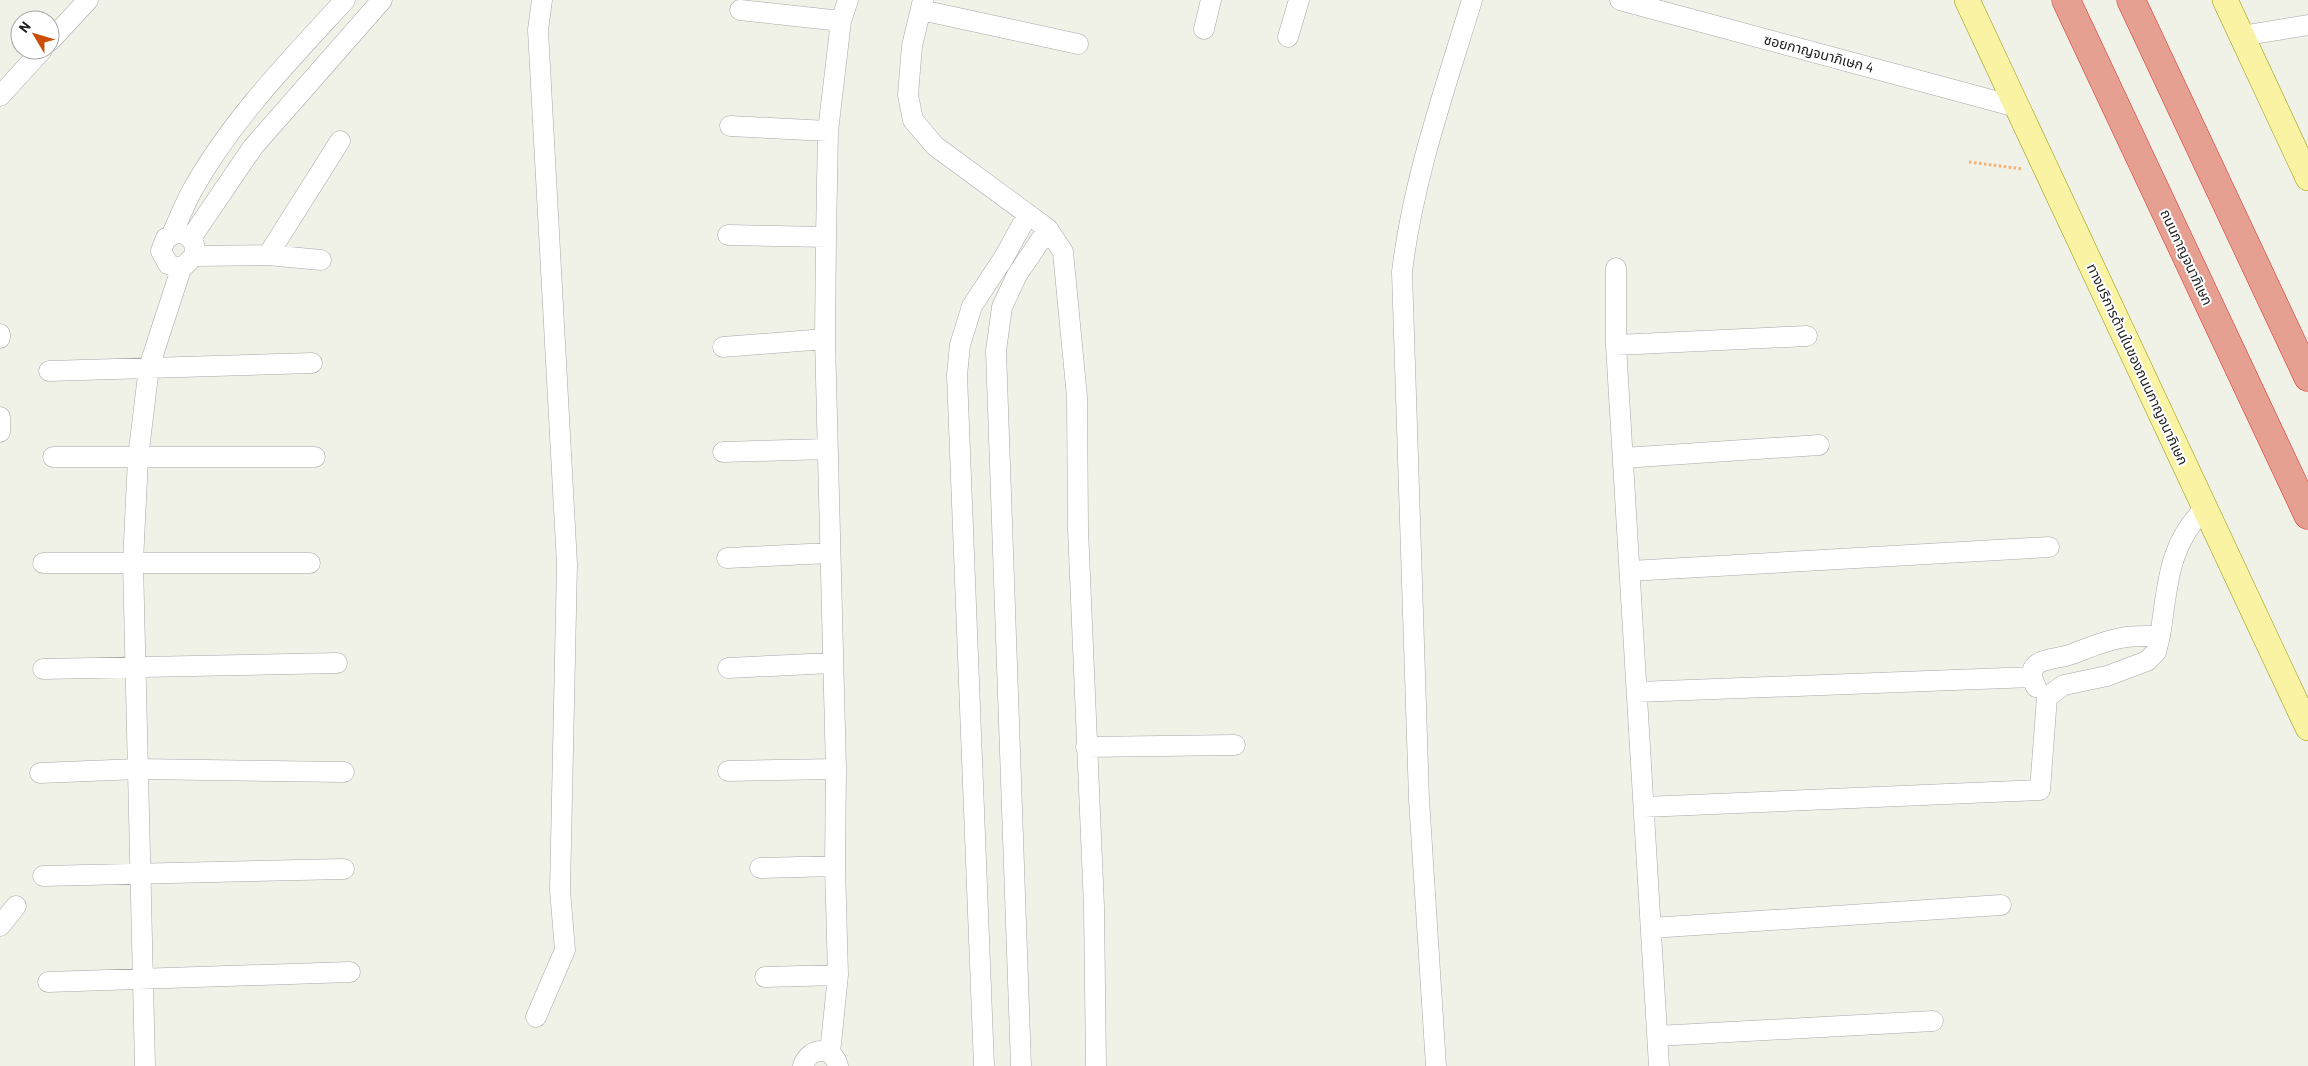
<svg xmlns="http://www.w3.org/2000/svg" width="2308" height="1066" viewBox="0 0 2308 1066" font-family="Barlow,'Noto Sans Thai',sans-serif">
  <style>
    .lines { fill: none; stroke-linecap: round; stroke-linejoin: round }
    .minor-casing { stroke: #a7a7a7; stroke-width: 21 }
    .major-casing { stroke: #949904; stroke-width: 26 }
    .highway-casing { stroke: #d72f2c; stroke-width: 29 }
    .path { stroke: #f6b073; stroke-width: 3; stroke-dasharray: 2.5 2.5; stroke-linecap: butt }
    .minor { stroke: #fff; stroke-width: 20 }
    .major { stroke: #f9f3a3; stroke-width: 25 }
    .highway { stroke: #e5a092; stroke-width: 28 }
    .labels { text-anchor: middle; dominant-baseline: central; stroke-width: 4; stroke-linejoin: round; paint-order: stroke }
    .street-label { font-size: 14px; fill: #202020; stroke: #fff }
  </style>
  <rect width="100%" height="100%" fill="#f0f1e7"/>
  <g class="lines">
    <defs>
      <path id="minor" d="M 923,0 L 912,46 L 908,95 L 913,120 L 935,146 L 1048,229 L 1063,252 L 1077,397 L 1078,529 L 1094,907 L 1096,1066
        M 1620,0 L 2017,107
        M 740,10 L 841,21
        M 921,10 L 1078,44
        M 1204,29 L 1211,0
        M 2241,36 L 2308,25
        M 1288,37 L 1299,0
        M 50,41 L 88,0
        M 0,96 L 42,50
        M 730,126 L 828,131
        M 179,232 C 191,236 197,243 194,256 L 181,269 L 168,264 L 161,251 L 166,238 Z
        M 172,234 C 179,219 185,203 193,189 C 233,118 290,60 345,0
        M 728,235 L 826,237
        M 191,238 L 253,147 L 382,0
        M 268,255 L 340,141
        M 194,256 L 268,255 L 321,260
        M 1616,268 L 1616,345 L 1659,1066
        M 0,334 L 0,338
        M 1616,345 L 1807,336
        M 723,347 L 825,339
        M 49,371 L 312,363
        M 0,417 L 0,432
        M 723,452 L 827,449
        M 53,457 L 315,457
        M 1623,458 L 1819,445
        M 727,558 L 830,553
        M 43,563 L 310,563
        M 1630,571 L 2049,547
        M 728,668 L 832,663
        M 43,669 L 337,663
        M 2036,687 C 2021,656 2055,661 2072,654 C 2088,648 2104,641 2121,638 C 2133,635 2147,636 2160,636 C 2168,586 2167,546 2205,508
        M 1637,692 L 2032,677
        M 2047,697 L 2064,685 L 2107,676 L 2147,661 L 2156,652 L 2160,636
        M 1086,747 L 1235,745
        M 728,771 L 836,769
        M 40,773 L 138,769 L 344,772
        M 1644,807 L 2040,790 L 2047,697
        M 760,868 L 835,866
        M 43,876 L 344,869
        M 0,926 L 16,906
        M 1651,928 L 2001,905
        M 765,977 L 838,975
        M 48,982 L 350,972
        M 536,1017 L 565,950 L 560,890 L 567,564 L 538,30 L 542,0
        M 1657,1036 L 1933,1021
        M 830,1053 L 838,975 L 835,866 L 836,769 L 825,339 L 826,237 L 828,131 L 841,21 L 848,0
        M 145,1066 L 133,562 L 138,458 L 149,367 L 181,269
        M 803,1066 C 809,1047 833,1045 838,1066
        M 984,1066 L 957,375 L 960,345 L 972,306 L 1003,259 L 1028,214
        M 1021,1066 L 996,351 L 1002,307 L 1017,275 L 1048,229
        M 1436,1066 L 1419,799 L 1402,272 C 1413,179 1445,89 1472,0"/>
      <path id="major" d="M 1967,0 L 2308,728
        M 2225,0 L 2308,178"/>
      <path id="highway" d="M 2066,0 L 2308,515
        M 2131,0 L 2308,377"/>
    </defs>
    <!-- minor casing -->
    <use href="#minor" class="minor-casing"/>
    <!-- major casing -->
    <use href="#major" class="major-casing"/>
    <!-- highway casing -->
    <use href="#highway" class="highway-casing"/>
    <!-- path -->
    <path class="path" d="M 1969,162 L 2023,169"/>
    <!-- minor -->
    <use href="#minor" class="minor"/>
    <!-- major -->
    <use href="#major" class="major"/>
    <!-- highway -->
    <use href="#highway" class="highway"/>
  </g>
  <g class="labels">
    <!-- street labels -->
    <g class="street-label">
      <text transform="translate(1819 53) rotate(15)">ซอยกาญจนาภิเษก 4</text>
      <text transform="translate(2187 257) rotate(65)">ถนนกาญจนาภิเษก</text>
      <text transform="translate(2138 364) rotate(65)">ทางบริการด้านในของถนนกาญจนาภิเษก</text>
    </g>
  </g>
  <!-- north arrow -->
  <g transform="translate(35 35) rotate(308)"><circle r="24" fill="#ffffff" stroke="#a6a6a6"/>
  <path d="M0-4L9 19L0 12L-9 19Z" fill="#cb4d06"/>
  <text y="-8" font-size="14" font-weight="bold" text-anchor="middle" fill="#202020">N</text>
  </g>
</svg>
